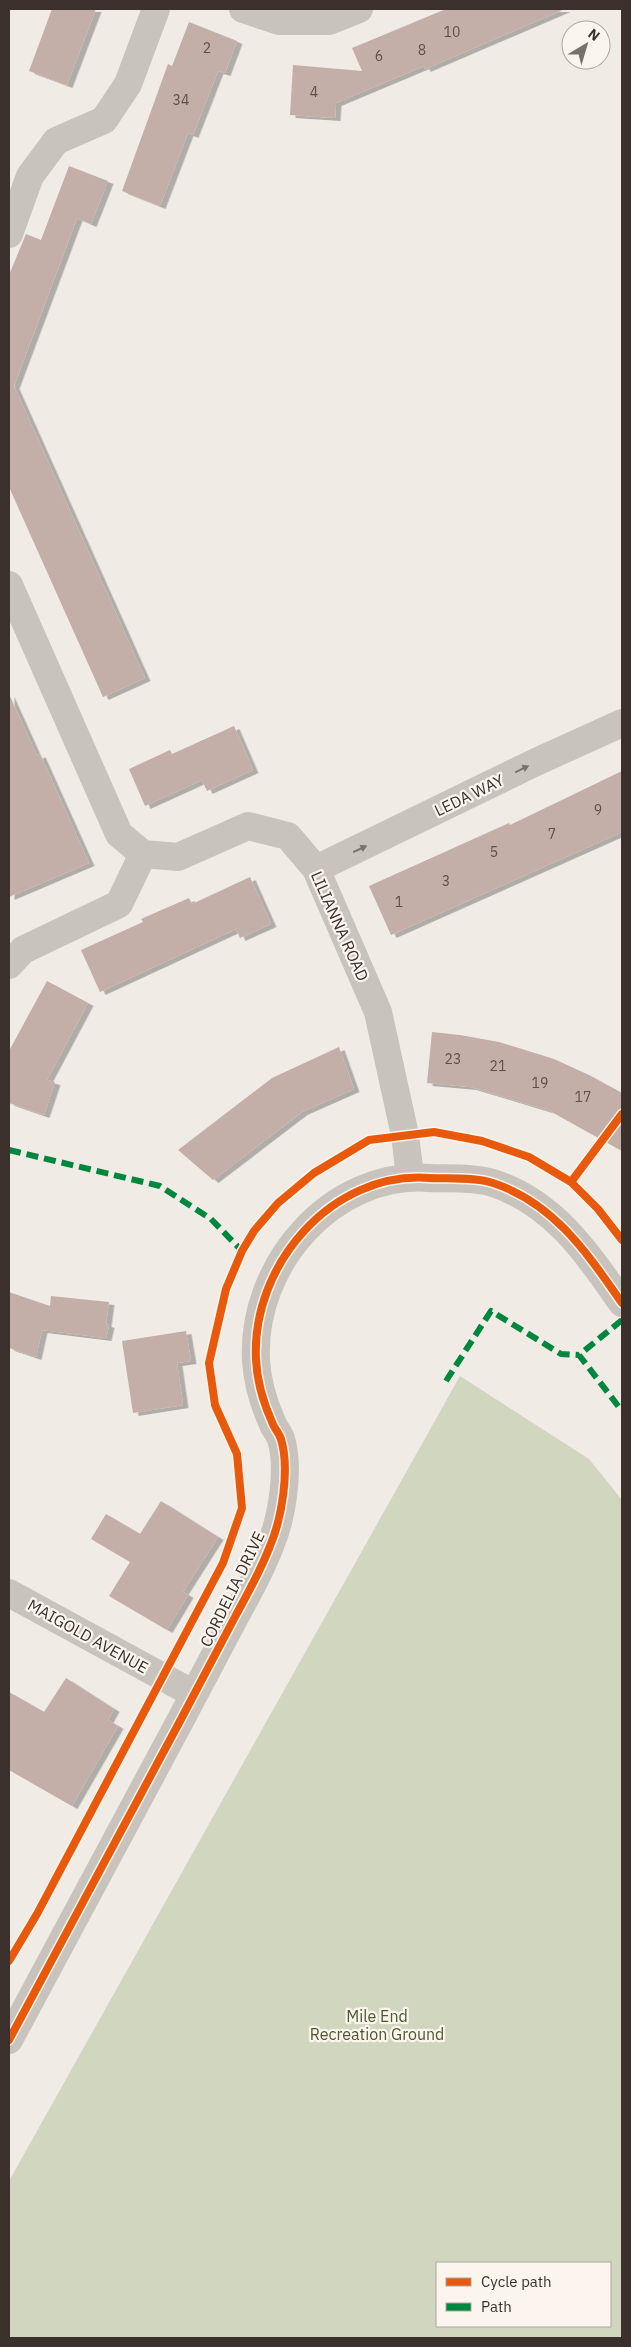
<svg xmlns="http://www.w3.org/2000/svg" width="631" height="2347" viewBox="0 0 631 2347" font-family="'IBM Plex Sans',sans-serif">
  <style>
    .green { fill: #d1d6bf; fill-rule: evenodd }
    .building { fill: #c3afa7; filter: url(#shadow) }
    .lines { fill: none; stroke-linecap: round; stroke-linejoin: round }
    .minor { stroke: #c9c3be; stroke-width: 28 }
    .quiet { stroke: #00873e; stroke-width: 6; stroke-dasharray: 12 6; stroke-linecap: butt }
    .cycleway-casing { stroke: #fbf5ee; stroke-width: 11 }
    .cycleway { stroke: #e8590c; stroke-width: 8 }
    .oneway { fill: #7b726d }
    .labels { text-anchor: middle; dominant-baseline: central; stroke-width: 4.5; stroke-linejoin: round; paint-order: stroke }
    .number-label { font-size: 14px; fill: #5d504a }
    .street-label { font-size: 16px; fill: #3b302b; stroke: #fbf5ee }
    .park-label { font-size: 16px; fill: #4a5a2e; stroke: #fbf5ee }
  </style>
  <defs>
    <filter id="shadow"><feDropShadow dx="5.5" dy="3" stdDeviation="0" flood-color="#0004"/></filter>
  </defs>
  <rect width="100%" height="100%" fill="#f0ebe5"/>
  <!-- green -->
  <path class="green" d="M 460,1376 L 589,1459 L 622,1500 L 622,2338 L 9,2338 L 9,2181 ZM 437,2263 L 610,2263 L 610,2326 L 437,2326 Z"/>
  <!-- building -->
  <path class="building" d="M 52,9 L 96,9 L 67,85 L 29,71 Z
    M 446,9 L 565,9 L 425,69 L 424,66 L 336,103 L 335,118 L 290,115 L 293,65 L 362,71 L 352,48 Z
    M 189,22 L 237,41 L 225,73 L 218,71 L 193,135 L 188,133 L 160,206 L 122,191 L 168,64 L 172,66 Z
    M 69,166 L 108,181 L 91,224 L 77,218 L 14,386 L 145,678 L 103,697 L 9,487 L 9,275 L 26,234 L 41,240 Z
    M 9,694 L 37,756 L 40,754 L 89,863 L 9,897 Z
    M 234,726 L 253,770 L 207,791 L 202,780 L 145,806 L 129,769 L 170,750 L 172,754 Z
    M 622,771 L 622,832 L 391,935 L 369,886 L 509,823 L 510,825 Z
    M 250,877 L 271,924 L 240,938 L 236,929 L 100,992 L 81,950 L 143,922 L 141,919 L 189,898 L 192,904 Z
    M 47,981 L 88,1003 L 47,1080 L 55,1082 L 44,1115 L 9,1103 L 9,1051 Z
    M 432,1032 L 460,1035 L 499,1042 L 554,1059 L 589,1075 L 622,1093 L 622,1151 L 550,1111 L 471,1087 L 427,1083 Z
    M 339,1047 L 354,1089 L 302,1112 L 213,1180 L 178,1150 L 272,1078 Z
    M 9,1292 L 50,1306 L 51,1296 L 109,1302 L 106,1324 L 109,1325 L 106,1338 L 42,1330 L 36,1357 L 9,1348 Z
    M 186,1331 L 191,1361 L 177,1363 L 183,1405 L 133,1413 L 122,1341 Z
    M 161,1501 L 218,1537 L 183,1592 L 188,1595 L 167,1630 L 109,1596 L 130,1562 L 91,1539 L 106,1514 L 140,1534 Z
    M 66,1678 L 114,1709 L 108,1720 L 118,1726 L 72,1806 L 9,1770 L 9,1692 L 44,1712 Z"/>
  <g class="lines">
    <!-- minor -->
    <path class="minor" d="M 243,9 L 279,21 L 329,21 L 359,9
      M 9,234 L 30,176 L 56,141 L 104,120 L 128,84 L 156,9
      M 9,585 L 119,834 L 143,854 L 178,857 L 248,826 L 288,836 L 316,869 L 378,1012 L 405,1135 L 410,1176
      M 316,869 L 536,762 L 622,723
      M 9,965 L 23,950 L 119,904 L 143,854
      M 9,1593 L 194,1694
      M 9,2040 C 65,1935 122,1829 179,1723 C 198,1687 217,1651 236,1615 C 248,1593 261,1570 270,1546 C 282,1518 290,1469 281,1439 C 279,1433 274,1428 272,1422 C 264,1404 257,1380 256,1360 C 251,1265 332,1171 429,1178 C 449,1179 474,1177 493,1183 C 554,1203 587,1253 622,1303"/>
    <!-- quiet -->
    <path class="quiet" d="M 9,1150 L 160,1186 L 211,1219 L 242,1251
      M 622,1320 L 579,1355 L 622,1411
      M 446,1381 L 491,1311 L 561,1354 L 579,1355"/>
    <defs>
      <path id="cycleway" d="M 571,1182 L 622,1114
        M 9,1961 L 37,1914 L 223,1563 L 242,1508 L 237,1454 L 215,1405 L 209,1363 L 226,1289 L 242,1251 L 254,1231 L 278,1203 L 314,1173 L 369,1140 L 434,1132 L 482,1141 L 529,1157 L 571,1182 L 598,1209 L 622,1240
        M 9,2040 C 65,1935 122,1829 179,1723 C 198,1687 217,1651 236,1615 C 248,1593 261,1570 270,1546 C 282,1518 290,1469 281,1439 C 279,1433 274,1428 272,1422 C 264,1404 257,1380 256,1360 C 251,1265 332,1171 429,1178 C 449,1179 474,1177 493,1183 C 554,1203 587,1253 622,1303"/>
    </defs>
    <!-- cycleway casing -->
    <use href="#cycleway" class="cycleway-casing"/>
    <!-- cycleway -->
    <use href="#cycleway" class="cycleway"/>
  </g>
  <!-- one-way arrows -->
  <defs><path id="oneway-solid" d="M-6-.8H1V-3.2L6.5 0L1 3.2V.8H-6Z" transform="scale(1.25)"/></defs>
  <g class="oneway">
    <use href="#oneway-solid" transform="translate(522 769) rotate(-26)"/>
    <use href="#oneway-solid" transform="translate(360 849) rotate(-25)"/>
  </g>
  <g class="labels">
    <!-- number labels -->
    <g class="number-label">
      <text x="452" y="32">10</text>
      <text x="207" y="48">2</text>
      <text x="422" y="50">8</text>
      <text x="379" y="56">6</text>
      <text x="314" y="92">4</text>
      <text x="181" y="100">34</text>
      <text x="598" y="810">9</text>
      <text x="552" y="834">7</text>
      <text x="494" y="852">5</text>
      <text x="446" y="881">3</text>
      <text x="399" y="902">1</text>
      <text x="453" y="1059">23</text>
      <text x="498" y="1066">21</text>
      <text x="540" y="1083">19</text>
      <text x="583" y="1097">17</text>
    </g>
    <!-- street labels -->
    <g class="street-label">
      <text transform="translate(469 795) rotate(-26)">LEDA WAY</text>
      <text transform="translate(340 926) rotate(66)">LILIANNA ROAD</text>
      <text transform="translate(232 1589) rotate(-64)">CORDELIA DRIVE</text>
      <text transform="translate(88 1636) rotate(29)">MAIGOLD AVENUE</text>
    </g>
    <!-- park labels -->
    <g class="park-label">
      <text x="377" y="2016">Mile End<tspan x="377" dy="18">Recreation Ground</tspan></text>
    </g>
  </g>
  <!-- border -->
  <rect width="631" height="2347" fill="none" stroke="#3b302b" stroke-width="20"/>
  <!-- legend -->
  <rect x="436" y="2262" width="175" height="65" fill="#fbf5ee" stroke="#aea6a0"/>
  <rect x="446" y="2278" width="25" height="8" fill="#e8590c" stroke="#aea6a0"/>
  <text x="481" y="2287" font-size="15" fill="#3b302b">Cycle path</text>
  <rect x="446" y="2303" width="25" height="8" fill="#00873e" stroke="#aea6a0"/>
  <text x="481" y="2312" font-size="15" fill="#3b302b">Path</text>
  <!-- north arrow -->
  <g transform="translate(586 45) rotate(38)"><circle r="24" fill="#fbf5ee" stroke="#aea6a0"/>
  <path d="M0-4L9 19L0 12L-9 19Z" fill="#7a716c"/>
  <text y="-8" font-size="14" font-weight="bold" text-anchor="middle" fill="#3b302b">N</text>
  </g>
</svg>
